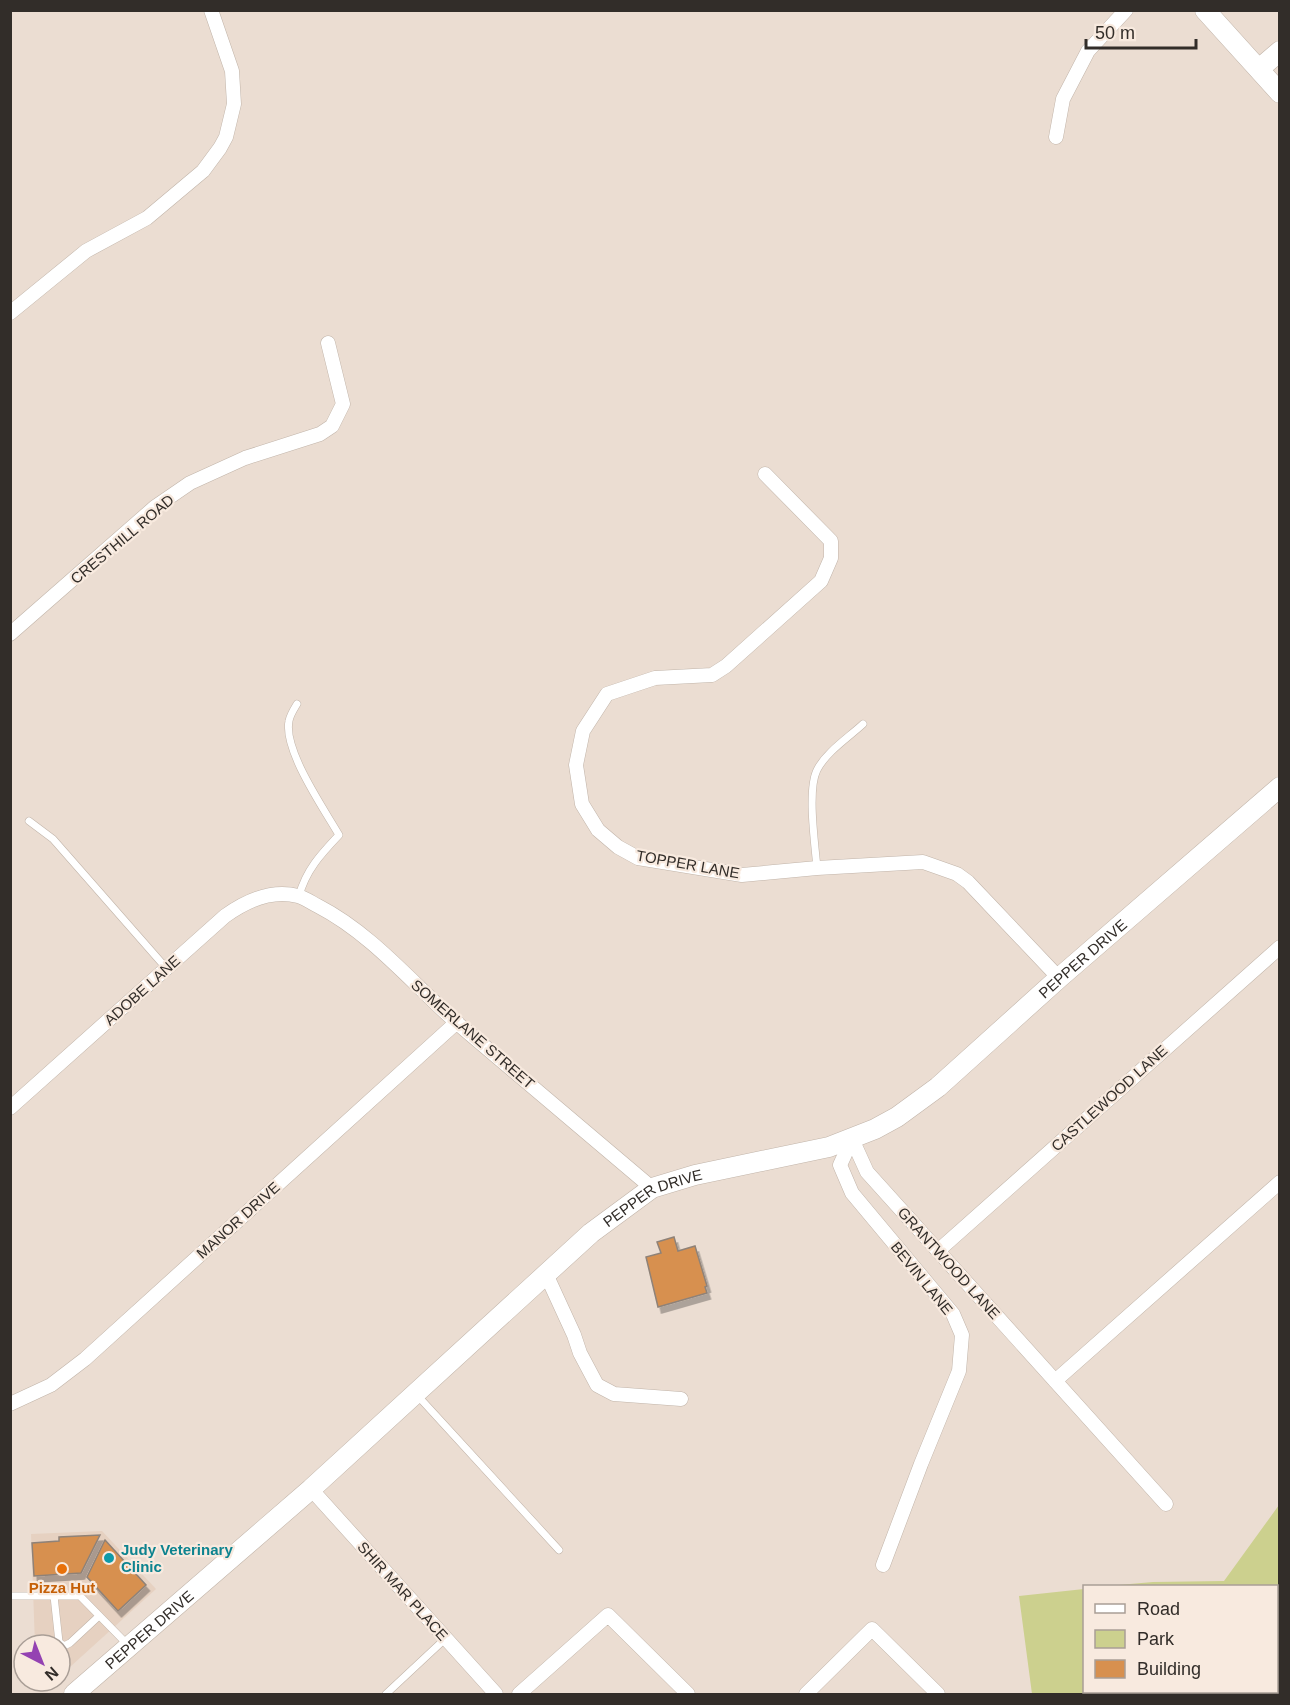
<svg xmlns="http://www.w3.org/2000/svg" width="1290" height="1705" viewBox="0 0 1290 1705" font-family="Helvetica,sans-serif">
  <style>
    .built { fill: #e6d1c1 }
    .green { fill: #ccd08e }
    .building { fill: #d7904f; stroke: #8f8278; stroke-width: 1.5; filter: url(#shadow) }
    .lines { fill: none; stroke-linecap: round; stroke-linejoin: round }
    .lane-casing { stroke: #c1b4a9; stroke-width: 8 }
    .street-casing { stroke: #c1b4a9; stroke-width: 15 }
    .secondary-casing { stroke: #c1b4a9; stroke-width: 21 }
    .lane { stroke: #fff; stroke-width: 7 }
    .street { stroke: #fff; stroke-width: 14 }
    .secondary { stroke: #fff; stroke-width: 20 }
    .culture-dot { fill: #0f9aa8; stroke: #f8eadf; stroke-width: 2 }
    .food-dot { fill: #e8710a; stroke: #f8eadf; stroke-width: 2 }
    .labels { text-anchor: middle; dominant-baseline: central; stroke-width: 4.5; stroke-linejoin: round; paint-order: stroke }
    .street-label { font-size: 15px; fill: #322d29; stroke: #f8eadf }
    .culture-label { font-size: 15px; font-weight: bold; fill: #0d838f; stroke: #f8eadf; text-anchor: start }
    .food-label { font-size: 15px; font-weight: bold; fill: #c56008; stroke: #f8eadf }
  </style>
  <defs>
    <filter id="shadow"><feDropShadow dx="3.5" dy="6" stdDeviation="0" flood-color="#0004"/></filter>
  </defs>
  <rect width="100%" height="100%" fill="#ebddd2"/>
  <!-- built -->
  <path class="built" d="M 102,1531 L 156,1589 L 60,1676 L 60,1645 L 35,1645 L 31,1534 Z"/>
  <!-- green -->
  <path class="green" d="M 1279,1505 L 1279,1694 L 1032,1694 L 1019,1596 L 1084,1589 L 1084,1692 L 1276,1692 L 1276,1586 L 1107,1586 L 1153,1582 L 1224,1581 Z"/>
  <!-- building -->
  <path class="building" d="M 674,1237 L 678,1251 L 695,1246 L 707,1286 L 705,1287 L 707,1293 L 658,1307 L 646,1257 L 661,1253 L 657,1242 Z
    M 100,1535 L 81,1573 L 34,1576 L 32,1543 L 59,1541 L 59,1537 Z
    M 105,1540 L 146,1585 L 118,1611 L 87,1577 Z"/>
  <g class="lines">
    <defs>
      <path id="lane" d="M 297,704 C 294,709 290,715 289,721 C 283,750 324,809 339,835 C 321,854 306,870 299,896
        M 29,821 L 53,839 L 167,969
        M 817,868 C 815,844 807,790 817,770 C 826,752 849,737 863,724
        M 417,1395 L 559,1550
        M 10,1596 L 80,1596 L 128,1645
        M 54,1596 L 59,1642 L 64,1646 L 70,1643 L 99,1616
        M 386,1694 L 446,1638"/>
      <path id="street" d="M 1056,137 L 1063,99 L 1088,51 L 1126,10
        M 10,313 L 86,251 L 147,218 L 203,171 L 220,148 L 226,137 L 234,104 L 232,71 L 211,10
        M 765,474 L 831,541 L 831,558 L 821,581 L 726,666 L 712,675 L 655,678 L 607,694 L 583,731 L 576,765 L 582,804 L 598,830 L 618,847 L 638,858 L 742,875 L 817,868 L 923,862 L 957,874 L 968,882 L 1059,978
        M 10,634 L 155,507 L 190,483 L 245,458 L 320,434 L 332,426 L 343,404 L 328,343
        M 10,1108 L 225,916 C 246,901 272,889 298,896 C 305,898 312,903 318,906 C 372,934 412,983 457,1023 C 522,1078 587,1133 652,1188
        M 852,1139 L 840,1165 L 852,1193 L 953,1314 L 962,1335 L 959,1371 L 921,1464 L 883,1565
        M 852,1139 L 867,1172 L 1166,1504
        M 939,1250 L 1280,947
        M 546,1274 L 574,1335 L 580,1353 L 597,1385 L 614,1394 L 681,1399
        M 1055,1381 L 1280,1182
        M 10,1404 L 51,1385 L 85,1359 L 457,1022
        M 311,1489 L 496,1694
        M 519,1694 L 608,1615 L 688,1694
        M 806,1694 L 872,1629 L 938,1694"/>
      <g id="secondary">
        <path d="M 1205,10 L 1280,93"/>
        <path d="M 1259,69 L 1280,51"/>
        <path id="s1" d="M 74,1694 L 311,1489 L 591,1233 L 652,1188 L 695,1175 L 829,1147 L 875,1129 L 897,1117 L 938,1087 L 1059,978 L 1280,787"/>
      </g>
    </defs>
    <!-- lane casing -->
    <use href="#lane" class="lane-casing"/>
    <!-- street casing -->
    <use href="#street" class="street-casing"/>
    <!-- secondary casing -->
    <use href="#secondary" class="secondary-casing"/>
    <!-- lane -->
    <use href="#lane" class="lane"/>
    <!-- street -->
    <use href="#street" class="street"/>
    <!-- secondary -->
    <use href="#secondary" class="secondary"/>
  </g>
  <!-- markers -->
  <circle class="culture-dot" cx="109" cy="1558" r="6"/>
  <circle class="food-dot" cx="62" cy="1569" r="6"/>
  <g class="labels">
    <!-- street labels -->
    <g class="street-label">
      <text transform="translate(122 539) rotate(-40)">CRESTHILL ROAD</text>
      <text transform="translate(688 864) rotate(10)">TOPPER LANE</text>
      <text stroke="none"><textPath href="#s1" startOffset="1269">PEPPER DRIVE</textPath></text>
      <text transform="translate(142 990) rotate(-42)">ADOBE LANE</text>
      <text transform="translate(473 1034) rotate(41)">SOMERLANE STREET</text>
      <text transform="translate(1109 1098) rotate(-42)">CASTLEWOOD LANE</text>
      <text stroke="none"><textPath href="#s1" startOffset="765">PEPPER DRIVE</textPath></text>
      <text transform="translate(238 1220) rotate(-42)">MANOR DRIVE</text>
      <text transform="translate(949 1263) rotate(48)">GRANTWOOD LANE</text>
      <text transform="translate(922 1278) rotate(51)">BEVIN LANE</text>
      <text transform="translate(403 1591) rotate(48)">SHIR MAR PLACE</text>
      <text stroke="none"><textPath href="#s1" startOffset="99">PEPPER DRIVE</textPath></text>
    </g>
    <!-- culture labels -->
    <g class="culture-label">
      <text x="121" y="1549">Judy Veterinary<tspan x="121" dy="17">Clinic</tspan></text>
    </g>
    <!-- food labels -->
    <g class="food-label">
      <text x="62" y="1587">Pizza Hut</text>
    </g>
  </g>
  <!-- border -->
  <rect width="1290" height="1705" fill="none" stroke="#322d29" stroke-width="24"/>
  <!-- legend -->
  <rect x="1083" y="1585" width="195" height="108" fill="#f8eadf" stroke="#a99e96" stroke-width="1.5"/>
  <rect x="1095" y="1604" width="30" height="9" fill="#ffffff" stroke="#a99e96" stroke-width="1.5"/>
  <text x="1137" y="1615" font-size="18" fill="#322d29">Road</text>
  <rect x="1095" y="1630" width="30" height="18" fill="#ccd08e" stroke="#a99e96" stroke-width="1.5"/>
  <text x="1137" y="1645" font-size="18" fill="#322d29">Park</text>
  <rect x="1095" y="1660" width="30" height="18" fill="#d7904f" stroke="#a99e96" stroke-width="1.5"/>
  <text x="1137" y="1675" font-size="18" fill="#322d29">Building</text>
  <!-- north arrow -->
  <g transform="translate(42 1663) rotate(138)"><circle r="28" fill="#f8eadf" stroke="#a99e96" stroke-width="1.5"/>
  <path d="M0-4.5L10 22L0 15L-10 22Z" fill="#9442b2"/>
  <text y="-9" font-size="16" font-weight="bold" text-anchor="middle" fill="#322d29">N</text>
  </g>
  <!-- scale -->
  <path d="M1086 39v9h110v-9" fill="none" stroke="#322d29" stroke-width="3"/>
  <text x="1095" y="39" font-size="18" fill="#322d29" stroke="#f8eadf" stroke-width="4.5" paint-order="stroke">50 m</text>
</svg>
